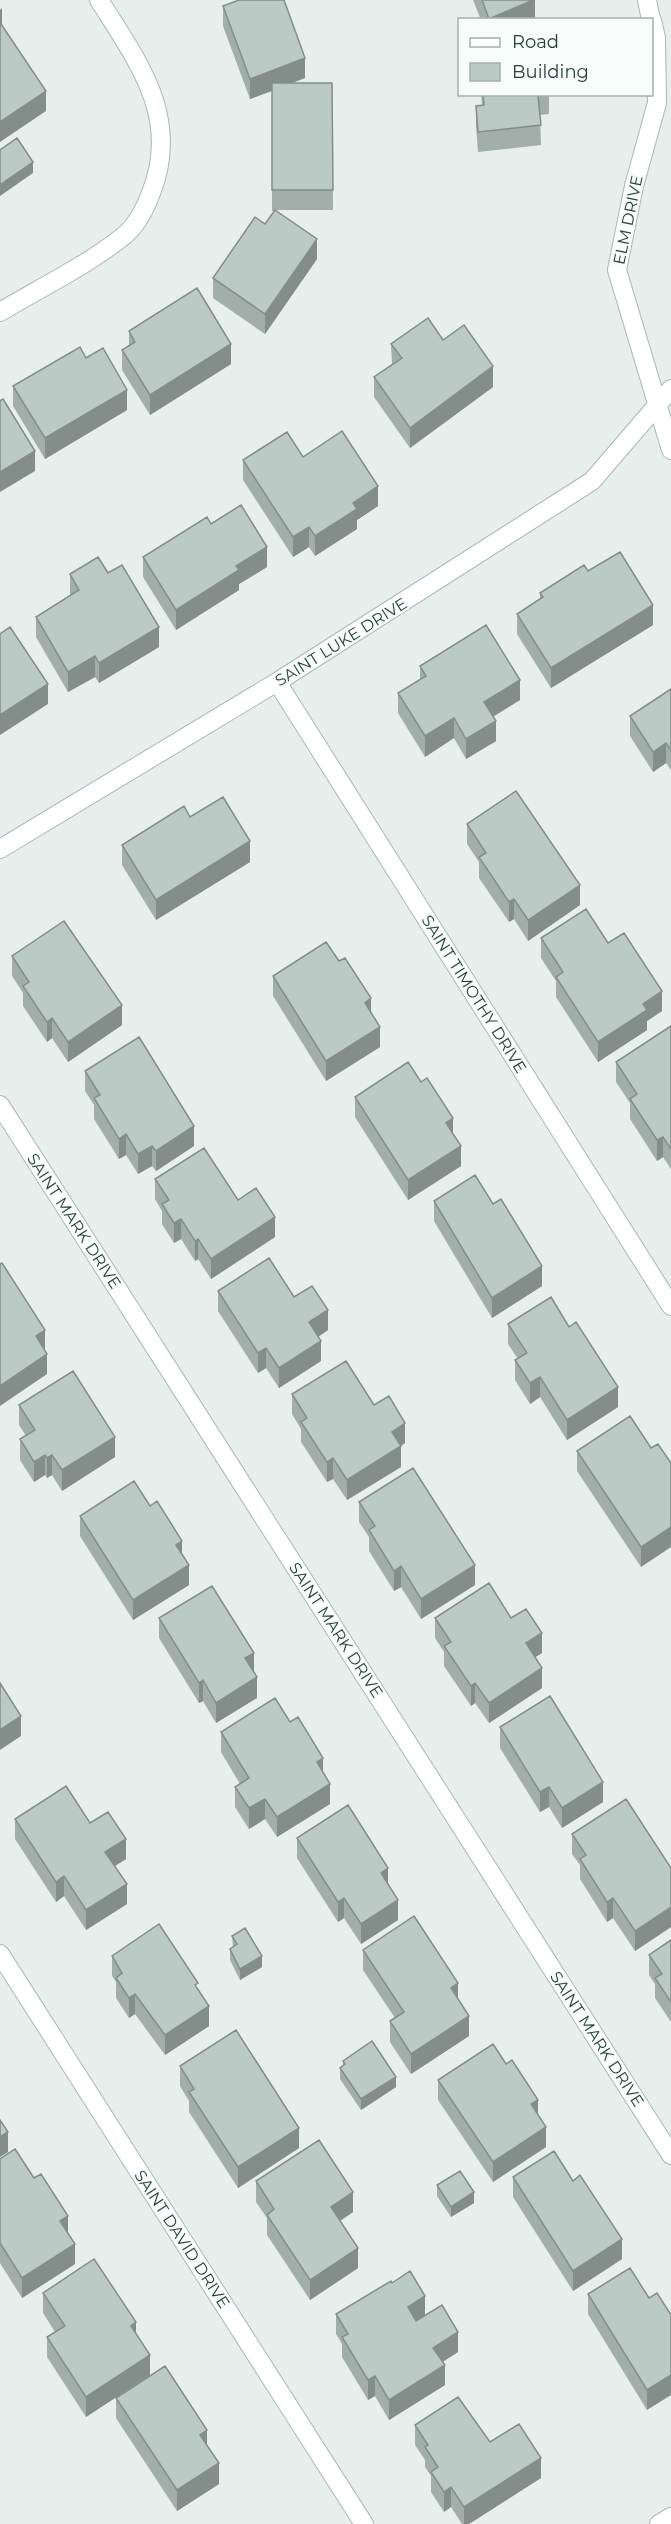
<svg xmlns="http://www.w3.org/2000/svg" width="671" height="2524" viewBox="0 0 671 2524" font-family="Montserrat,sans-serif">
  <style>
    .lines { fill: none; stroke-linecap: round; stroke-linejoin: round }
    .minor-casing { stroke: #a8b8b2; stroke-width: 20 }
    .minor { stroke: #fff; stroke-width: 18 }
    .wall { fill: #a1aea9 }
    .shaded-wall { fill: #838d89 }
    .building { fill: #bbcac4; stroke: #838d89; stroke-width: 1.5 }
    .labels { text-anchor: middle; dominant-baseline: central; stroke-width: 4.5; stroke-linejoin: round; paint-order: stroke }
    .street-label { font-size: 16px; fill: #24423a; stroke: #f7fbf9 }
  </style>
  <rect width="100%" height="100%" fill="#e6efeb"/>
  <g class="lines">
    <defs>
      <path id="minor" d="M 647,0 L 651,20
        M 652,20 L 656,38 L 657,103 L 634,186 L 617,270 L 671,450
        M 0,312 C 40,288 84,267 121,238 C 135,228 145,209 151,193 C 181,117 138,62 99,0
        M 277,682 L 671,1306
        M 0,849 L 277,682 L 592,481 L 671,389
        M 0,1105 L 671,2155
        M 0,1954 L 364,2524
        M 659,2524 L 671,2517"/>
    </defs>
    <!-- minor casing -->
    <use href="#minor" class="minor-casing"/>
    <!-- minor -->
    <use href="#minor" class="minor"/>
  </g>
  <!-- wall -->
  <path class="wall" d="M 473,0 L 535,0 L 535,20 L 481,20 Z
    M 223,6 L 305,78 L 291,83 L 332,83 L 333,210 L 276,210 L 317,259 L 265,334 L 213,298 L 213,278 L 265,224 L 275,211 L 272,211 L 272,91 L 250,99 L 223,26 Z
    M 481,94 L 549,94 L 549,114 L 540,115 L 541,145 L 478,152 L 476,126 L 476,106 L 482,105 Z
    M 129,331 L 231,364 L 150,415 L 122,370 L 122,350 L 129,346 Z
    M 443,340 L 493,387 L 410,448 L 374,397 L 374,377 L 392,364 L 391,344 Z
    M 86,358 L 127,410 L 45,459 L 13,406 L 13,386 Z
    M 303,457 L 378,506 L 357,520 L 357,529 L 315,556 L 309,547 L 293,557 L 243,480 L 243,460 Z
    M 211,524 L 267,567 L 239,584 L 239,590 L 176,630 L 143,577 L 143,557 Z
    M 108,573 L 159,647 L 99,683 L 95,677 L 68,692 L 36,637 L 36,617 L 71,596 L 70,594 L 70,574 Z
    M 540,593 L 653,625 L 551,688 L 517,634 L 517,614 L 540,599 Z
    M 420,666 L 520,700 L 493,717 L 496,741 L 466,759 L 454,738 L 425,757 L 398,713 L 398,693 L 420,679 Z
    M 671,689 L 671,770 L 666,763 L 653,772 L 630,736 L 630,716 Z
    M 190,817 L 250,862 L 156,920 L 122,865 L 122,845 Z
    M 467,824 L 580,905 L 528,941 L 514,919 L 509,922 L 479,878 L 479,862 L 467,844 Z
    M 541,938 L 608,943 L 662,1011 L 647,1021 L 647,1030 L 598,1062 L 556,997 L 556,981 L 541,958 Z
    M 12,956 L 122,1025 L 68,1062 L 52,1038 L 47,1042 L 23,1006 L 23,993 L 12,976 Z
    M 273,976 L 371,1012 L 380,1047 L 326,1081 L 273,996 Z
    M 671,1026 L 671,1169 L 663,1157 L 657,1161 L 630,1119 L 630,1103 L 616,1082 L 616,1062 Z
    M 85,1071 L 194,1146 L 156,1171 L 152,1166 L 138,1174 L 126,1155 L 119,1159 L 94,1119 L 94,1105 L 85,1091 Z
    M 355,1097 L 453,1135 L 461,1166 L 408,1200 L 355,1117 Z
    M 155,1179 L 238,1200 L 275,1237 L 211,1279 L 198,1259 L 195,1261 L 181,1239 L 174,1243 L 162,1224 L 162,1211 L 155,1199 Z
    M 434,1201 L 493,1204 L 542,1286 L 492,1318 L 434,1221 Z
    M 218,1291 L 294,1297 L 328,1330 L 318,1337 L 321,1361 L 279,1388 L 266,1368 L 258,1373 L 218,1311 Z
    M 508,1324 L 569,1327 L 618,1407 L 567,1440 L 540,1397 L 530,1404 L 515,1380 L 515,1360 L 518,1359 L 508,1344 Z
    M 292,1394 L 374,1405 L 405,1443 L 401,1446 L 401,1467 L 347,1500 L 333,1479 L 327,1482 L 301,1442 L 301,1429 L 292,1414 Z
    M 19,1405 L 115,1457 L 62,1491 L 52,1475 L 47,1478 L 45,1475 L 34,1482 L 20,1460 L 20,1439 L 26,1436 L 19,1425 Z
    M 651,1448 L 641,1567 L 577,1471 L 577,1451 Z
    M 359,1502 L 475,1585 L 421,1619 L 401,1587 L 394,1591 L 369,1551 L 369,1537 L 359,1522 Z
    M 150,1506 L 182,1554 L 189,1585 L 133,1620 L 80,1536 L 80,1516 Z
    M 159,1618 L 254,1672 L 257,1698 L 216,1723 L 203,1701 L 199,1703 L 159,1638 Z
    M 435,1618 L 511,1618 L 542,1653 L 535,1657 L 542,1688 L 489,1723 L 475,1703 L 471,1706 L 444,1666 L 444,1652 L 435,1638 Z
    M 500,1727 L 603,1802 L 562,1828 L 549,1807 L 540,1812 L 500,1748 Z
    M 221,1732 L 323,1773 L 330,1804 L 277,1837 L 265,1819 L 249,1829 L 235,1807 L 235,1787 L 240,1784 L 221,1752 Z
    M 15,1819 L 90,1823 L 126,1859 L 115,1866 L 127,1904 L 86,1930 L 64,1896 L 56,1902 L 15,1839 Z
    M 572,1834 L 671,1868 L 671,1927 L 635,1951 L 613,1918 L 607,1922 L 580,1879 L 580,1865 L 572,1854 Z
    M 297,1838 L 388,1885 L 398,1920 L 361,1944 L 344,1918 L 338,1922 L 297,1858 Z
    M 232,1936 L 262,1967 L 240,1980 L 230,1960 L 230,1949 L 233,1947 Z
    M 671,1940 L 671,2022 L 655,1998 L 655,1984 L 649,1975 L 649,1955 Z
    M 363,1950 L 469,2036 L 411,2074 L 390,2042 L 390,2021 L 395,2018 L 363,1970 Z
    M 112,1956 L 198,1989 L 209,2026 L 165,2055 L 135,2014 L 129,2018 L 116,1998 L 116,1982 L 112,1976 Z
    M 343,2061 L 396,2087 L 361,2110 L 340,2079 L 340,2068 L 343,2066 Z
    M 180,2066 L 299,2148 L 238,2188 L 189,2112 L 189,2101 L 180,2086 Z
    M 438,2080 L 538,2114 L 546,2147 L 493,2182 L 438,2100 Z
    M 0,2159 L 68,2234 L 75,2264 L 22,2298 L 0,2263 Z
    M 513,2177 L 622,2259 L 573,2291 L 513,2197 Z
    M 256,2181 L 353,2212 L 340,2221 L 358,2268 L 310,2300 L 267,2235 L 267,2218 L 256,2202 Z
    M 437,2185 L 474,2203 L 451,2217 L 437,2196 Z
    M 43,2293 L 136,2334 L 150,2375 L 86,2417 L 47,2357 L 47,2337 L 55,2332 L 43,2313 Z
    M 588,2294 L 649,2298 L 647,2410 L 588,2314 Z
    M 336,2314 L 425,2316 L 458,2352 L 442,2362 L 445,2385 L 389,2420 L 375,2396 L 368,2400 L 342,2357 L 342,2344 L 336,2334 Z
    M 116,2398 L 219,2484 L 177,2511 L 116,2418 Z
    M 415,2425 L 490,2442 L 541,2478 L 469,2524 L 462,2524 L 451,2507 L 444,2512 L 431,2492 L 431,2476 L 425,2467 L 425,2460 L 415,2445 Z"/>
  <!-- shaded-wall -->
  <path class="shaded-wall" d="M 533,0 L 535,0 L 535,20 L 489,20 L 489,19 Z
    M 2,8 L 2,29 L 0,30 L 0,10 Z
    M 305,58 L 305,78 L 250,99 L 250,79 Z
    M 46,91 L 46,111 L 0,142 L 0,122 Z
    M 33,162 L 33,173 L 0,196 L 0,185 Z
    M 317,239 L 317,259 L 265,334 L 265,314 Z
    M 231,344 L 231,364 L 150,415 L 150,395 Z
    M 493,366 L 493,387 L 410,448 L 410,428 Z
    M 127,390 L 127,410 L 45,459 L 45,438 Z
    M 35,451 L 35,471 L 0,492 L 0,472 Z
    M 378,486 L 378,506 L 357,520 L 357,529 L 315,556 L 315,536 L 353,503 Z
    M 309,527 L 309,547 L 293,557 L 293,537 Z
    M 267,547 L 267,567 L 239,584 L 239,590 L 176,630 L 176,610 L 236,566 Z
    M 653,605 L 653,625 L 551,688 L 551,668 Z
    M 159,627 L 159,647 L 99,683 L 99,663 Z
    M 95,656 L 95,677 L 68,692 L 68,672 Z
    M 520,680 L 520,700 L 484,722 L 484,702 Z
    M 48,684 L 48,704 L 0,735 L 0,715 Z
    M 454,718 L 454,738 L 425,757 L 425,736 Z
    M 496,721 L 496,741 L 466,759 L 466,739 Z
    M 666,743 L 666,763 L 653,772 L 653,752 Z
    M 250,841 L 250,862 L 156,920 L 156,900 Z
    M 580,885 L 580,905 L 528,941 L 528,920 Z
    M 514,899 L 514,919 L 509,922 L 509,902 Z
    M 662,991 L 662,1011 L 647,1021 L 647,1030 L 598,1062 L 598,1042 L 643,1004 Z
    M 371,998 L 371,1019 L 365,1003 Z
    M 122,1005 L 122,1025 L 68,1062 L 68,1042 Z
    M 52,1018 L 52,1038 L 47,1042 L 47,1022 Z
    M 380,1027 L 380,1047 L 326,1081 L 326,1061 Z
    M 453,1118 L 453,1139 L 446,1123 Z
    M 194,1126 L 194,1146 L 156,1171 L 156,1151 Z
    M 126,1134 L 126,1155 L 119,1159 L 119,1139 Z
    M 663,1137 L 663,1157 L 657,1161 L 657,1140 Z
    M 152,1146 L 152,1166 L 138,1174 L 138,1154 Z
    M 461,1146 L 461,1166 L 408,1200 L 408,1180 Z
    M 275,1217 L 275,1237 L 211,1279 L 211,1259 Z
    M 181,1219 L 181,1239 L 174,1243 L 174,1223 Z
    M 198,1239 L 198,1259 L 195,1261 L 195,1241 Z
    M 542,1266 L 542,1286 L 492,1318 L 492,1298 Z
    M 328,1310 L 328,1330 L 309,1343 L 309,1322 Z
    M 45,1330 L 45,1350 L 36,1336 Z
    M 321,1341 L 321,1361 L 279,1388 L 279,1368 Z
    M 266,1348 L 266,1368 L 258,1373 L 258,1353 Z
    M 47,1354 L 47,1374 L 0,1406 L 0,1386 Z
    M 540,1377 L 540,1397 L 530,1404 L 530,1383 Z
    M 618,1387 L 618,1407 L 567,1440 L 567,1420 Z
    M 405,1423 L 405,1443 L 392,1452 L 392,1432 Z
    M 115,1437 L 115,1457 L 62,1491 L 62,1470 Z
    M 401,1446 L 401,1467 L 347,1500 L 347,1480 Z
    M 45,1455 L 45,1475 L 34,1482 L 34,1462 Z
    M 52,1455 L 52,1475 L 47,1478 L 47,1458 Z
    M 333,1458 L 333,1479 L 327,1482 L 327,1462 Z
    M 671,1527 L 671,1547 L 641,1567 L 641,1547 Z
    M 182,1541 L 182,1561 L 176,1545 Z
    M 189,1565 L 189,1585 L 133,1620 L 133,1600 Z
    M 475,1565 L 475,1585 L 421,1619 L 421,1599 Z
    M 401,1566 L 401,1587 L 394,1591 L 394,1571 Z
    M 542,1633 L 542,1653 L 526,1663 L 526,1643 Z
    M 254,1653 L 254,1673 L 245,1658 Z
    M 542,1668 L 542,1688 L 489,1723 L 489,1703 Z
    M 257,1677 L 257,1698 L 216,1723 L 216,1703 Z
    M 203,1680 L 203,1701 L 199,1703 L 199,1683 Z
    M 475,1683 L 475,1703 L 471,1706 L 471,1686 Z
    M 21,1716 L 21,1736 L 0,1750 L 0,1730 Z
    M 323,1758 L 323,1778 L 317,1762 Z
    M 603,1782 L 603,1802 L 562,1828 L 562,1808 Z
    M 330,1784 L 330,1804 L 277,1837 L 277,1817 Z
    M 549,1787 L 549,1807 L 540,1812 L 540,1792 Z
    M 265,1799 L 265,1819 L 249,1829 L 249,1808 Z
    M 126,1839 L 126,1859 L 105,1872 L 105,1852 Z
    M 388,1868 L 388,1888 L 381,1873 Z
    M 64,1876 L 64,1896 L 56,1902 L 56,1882 Z
    M 127,1884 L 127,1904 L 86,1930 L 86,1910 Z
    M 344,1898 L 344,1918 L 338,1922 L 338,1902 Z
    M 613,1898 L 613,1918 L 607,1922 L 607,1902 Z
    M 398,1900 L 398,1920 L 361,1944 L 361,1924 Z
    M 671,1907 L 671,1927 L 635,1951 L 635,1931 Z
    M 262,1956 L 262,1967 L 240,1980 L 240,1969 Z
    M 458,1983 L 458,2003 L 451,1988 Z
    M 135,1994 L 135,2014 L 129,2018 L 129,1998 Z
    M 209,2006 L 209,2026 L 165,2055 L 165,2035 Z
    M 469,2016 L 469,2036 L 411,2074 L 411,2054 Z
    M 396,2077 L 396,2087 L 361,2110 L 361,2099 Z
    M 538,2100 L 538,2120 L 531,2104 Z
    M 546,2127 L 546,2147 L 493,2182 L 493,2162 Z
    M 299,2128 L 299,2148 L 238,2188 L 238,2167 Z
    M 8,2132 L 8,2152 L 0,2157 L 0,2137 Z
    M 353,2192 L 353,2212 L 331,2227 L 331,2207 Z
    M 474,2192 L 474,2203 L 451,2217 L 451,2207 Z
    M 68,2216 L 68,2236 L 60,2221 Z
    M 622,2239 L 622,2259 L 573,2291 L 573,2271 Z
    M 75,2244 L 75,2264 L 22,2298 L 22,2278 Z
    M 358,2248 L 358,2268 L 310,2300 L 310,2280 Z
    M 425,2296 L 425,2316 L 408,2327 L 408,2307 Z
    M 136,2322 L 136,2343 L 131,2326 Z
    M 458,2332 L 458,2352 L 433,2368 L 433,2348 Z
    M 150,2355 L 150,2375 L 86,2417 L 86,2397 Z
    M 445,2365 L 445,2385 L 389,2420 L 389,2400 Z
    M 671,2375 L 671,2395 L 647,2410 L 647,2390 Z
    M 375,2376 L 375,2396 L 368,2400 L 368,2380 Z
    M 207,2430 L 207,2450 L 200,2435 Z
    M 541,2458 L 541,2478 L 469,2524 L 464,2524 L 464,2507 Z
    M 219,2463 L 219,2484 L 177,2511 L 177,2490 Z
    M 451,2487 L 451,2507 L 444,2512 L 444,2492 Z"/>
  <!-- building -->
  <path class="building" d="M 239,0 L 284,0 L 305,58 L 250,79 L 223,6 Z
    M 482,0 L 533,0 L 489,19 Z
    M 1,24 L 46,91 L 0,122 L 0,25 Z
    M 272,83 L 332,83 L 333,190 L 272,190 Z
    M 483,94 L 546,94 L 538,96 L 541,125 L 478,132 L 476,106 L 484,105 Z
    M 17,138 L 33,162 L 0,185 L 0,150 Z
    M 275,210 L 317,239 L 265,314 L 213,278 L 255,217 L 265,224 Z
    M 197,288 L 231,344 L 150,395 L 122,350 L 135,342 L 129,331 Z
    M 428,318 L 443,340 L 464,325 L 493,366 L 410,428 L 374,377 L 402,358 L 391,344 Z
    M 80,347 L 86,358 L 103,348 L 127,390 L 45,438 L 13,386 Z
    M 3,399 L 35,451 L 0,472 L 0,401 Z
    M 342,431 L 378,486 L 353,503 L 357,509 L 315,536 L 309,527 L 293,537 L 243,460 L 287,432 L 303,457 Z
    M 241,505 L 267,547 L 236,566 L 239,570 L 176,610 L 143,557 L 207,517 L 211,524 Z
    M 620,552 L 653,605 L 551,668 L 517,614 L 543,597 L 540,593 L 584,565 L 588,571 Z
    M 98,557 L 108,573 L 122,565 L 159,627 L 99,663 L 95,656 L 68,672 L 36,617 L 79,590 L 70,574 Z
    M 486,625 L 520,680 L 484,702 L 496,721 L 466,739 L 454,718 L 425,736 L 398,693 L 426,676 L 420,666 Z
    M 10,627 L 48,684 L 0,715 L 0,634 Z
    M 671,689 L 671,750 L 666,743 L 653,752 L 630,716 Z
    M 516,791 L 580,885 L 528,920 L 514,899 L 509,902 L 479,857 L 486,853 L 467,824 Z
    M 223,797 L 250,841 L 156,900 L 122,845 L 184,806 L 190,817 Z
    M 586,909 L 608,943 L 624,933 L 662,991 L 643,1004 L 647,1010 L 598,1042 L 556,977 L 563,972 L 541,938 Z
    M 64,921 L 122,1005 L 68,1042 L 52,1018 L 47,1022 L 23,986 L 29,982 L 12,956 Z
    M 326,942 L 339,961 L 345,958 L 371,998 L 365,1003 L 380,1027 L 326,1061 L 273,976 Z
    M 671,1026 L 671,1149 L 663,1137 L 657,1140 L 630,1099 L 637,1094 L 616,1062 Z
    M 139,1037 L 194,1126 L 156,1151 L 152,1146 L 138,1154 L 126,1134 L 119,1139 L 94,1098 L 100,1095 L 85,1071 Z
    M 408,1062 L 421,1082 L 427,1078 L 453,1118 L 446,1123 L 461,1146 L 408,1180 L 355,1097 Z
    M 204,1148 L 238,1200 L 256,1188 L 275,1217 L 211,1259 L 198,1239 L 195,1241 L 181,1219 L 174,1223 L 162,1204 L 169,1200 L 155,1179 Z
    M 475,1175 L 493,1204 L 501,1199 L 542,1266 L 492,1298 L 434,1201 Z
    M 269,1258 L 294,1297 L 312,1286 L 328,1310 L 309,1322 L 321,1341 L 279,1368 L 266,1348 L 258,1353 L 218,1291 Z
    M 2,1263 L 45,1330 L 36,1336 L 47,1354 L 0,1386 L 0,1264 Z
    M 551,1297 L 569,1327 L 576,1322 L 618,1387 L 567,1420 L 540,1377 L 530,1383 L 515,1360 L 527,1353 L 508,1324 Z
    M 346,1361 L 374,1405 L 389,1396 L 405,1423 L 392,1432 L 401,1446 L 347,1480 L 333,1458 L 327,1462 L 301,1422 L 307,1418 L 292,1394 Z
    M 73,1371 L 115,1437 L 62,1470 L 52,1455 L 47,1458 L 45,1455 L 34,1462 L 20,1439 L 35,1430 L 19,1405 Z
    M 630,1416 L 651,1448 L 658,1444 L 671,1463 L 671,1527 L 641,1547 L 577,1451 Z
    M 413,1468 L 475,1565 L 421,1599 L 401,1566 L 394,1571 L 369,1530 L 375,1526 L 359,1502 Z
    M 134,1481 L 150,1506 L 157,1501 L 182,1541 L 176,1545 L 189,1565 L 133,1600 L 80,1516 Z
    M 489,1583 L 511,1618 L 526,1609 L 542,1633 L 526,1643 L 542,1668 L 489,1703 L 475,1683 L 471,1686 L 444,1646 L 451,1642 L 435,1618 Z
    M 212,1586 L 254,1653 L 245,1658 L 257,1677 L 216,1703 L 203,1680 L 199,1683 L 159,1618 Z
    M 0,1683 L 21,1716 L 0,1730 Z
    M 550,1696 L 603,1782 L 562,1808 L 549,1787 L 540,1792 L 500,1727 Z
    M 275,1698 L 290,1722 L 298,1717 L 323,1758 L 317,1762 L 330,1784 L 277,1817 L 265,1799 L 249,1808 L 235,1787 L 249,1778 L 221,1732 Z
    M 66,1786 L 90,1823 L 108,1812 L 126,1839 L 105,1852 L 127,1884 L 86,1910 L 64,1876 L 56,1882 L 15,1819 Z
    M 626,1799 L 671,1868 L 671,1907 L 635,1931 L 613,1898 L 607,1902 L 580,1859 L 586,1855 L 572,1834 Z
    M 348,1805 L 388,1868 L 381,1873 L 398,1900 L 361,1924 L 344,1898 L 338,1902 L 297,1838 Z
    M 414,1916 L 458,1983 L 451,1988 L 469,2016 L 411,2054 L 390,2021 L 404,2012 L 363,1950 Z
    M 159,1924 L 198,1983 L 195,1985 L 209,2006 L 165,2035 L 135,1994 L 129,1998 L 116,1978 L 122,1973 L 112,1956 Z
    M 245,1928 L 262,1956 L 240,1969 L 230,1949 L 237,1944 L 232,1936 Z
    M 671,1940 L 671,2002 L 655,1978 L 662,1974 L 649,1955 Z
    M 236,2030 L 299,2128 L 238,2167 L 189,2092 L 194,2089 L 180,2066 Z
    M 372,2041 L 396,2077 L 361,2099 L 340,2068 L 345,2064 L 343,2061 Z
    M 493,2044 L 506,2064 L 512,2060 L 538,2100 L 531,2104 L 546,2127 L 493,2162 L 438,2080 Z
    M 0,2120 L 8,2132 L 0,2137 Z
    M 319,2140 L 353,2192 L 331,2207 L 358,2248 L 310,2280 L 267,2215 L 274,2209 L 256,2181 Z
    M 15,2149 L 34,2178 L 41,2174 L 68,2216 L 60,2221 L 75,2244 L 22,2278 L 0,2243 L 0,2159 Z
    M 554,2151 L 573,2181 L 580,2175 L 622,2239 L 573,2271 L 513,2177 Z
    M 460,2171 L 474,2192 L 451,2207 L 437,2185 Z
    M 94,2259 L 136,2322 L 131,2326 L 150,2355 L 86,2397 L 47,2337 L 65,2326 L 43,2293 Z
    M 630,2268 L 649,2298 L 657,2293 L 671,2315 L 671,2375 L 647,2390 L 588,2294 Z
    M 410,2271 L 425,2296 L 408,2307 L 416,2321 L 442,2305 L 458,2332 L 433,2348 L 445,2365 L 389,2400 L 375,2376 L 368,2380 L 342,2337 L 348,2334 L 336,2314 L 391,2281 L 392,2283 Z
    M 165,2366 L 207,2430 L 200,2435 L 219,2463 L 177,2490 L 116,2398 Z
    M 458,2397 L 490,2442 L 519,2424 L 541,2458 L 464,2507 L 451,2487 L 444,2492 L 431,2472 L 438,2467 L 425,2447 L 428,2445 L 415,2425 Z"/>
  <g class="labels">
    <!-- street labels -->
    <g class="street-label">
      <text transform="translate(628 220) rotate(-78)">ELM DRIVE</text>
      <text transform="translate(341 642) rotate(-32)">SAINT LUKE DRIVE</text>
      <text transform="translate(474 994) rotate(58)">SAINT TIMOTHY DRIVE</text>
      <text transform="translate(74 1221) rotate(57)">SAINT MARK DRIVE</text>
      <text transform="translate(336 1630) rotate(57)">SAINT MARK DRIVE</text>
      <text transform="translate(597 2039) rotate(57)">SAINT MARK DRIVE</text>
      <text transform="translate(182 2239) rotate(57)">SAINT DAVID DRIVE</text>
    </g>
  </g>
  <!-- legend -->
  <rect x="458" y="18" width="195" height="78" fill="#f7fbf9" stroke="#a3b1ad" stroke-width="1.5"/>
  <rect x="470" y="38" width="30" height="9" fill="#ffffff" stroke="#a3b1ad" stroke-width="1.5"/>
  <text x="512" y="48" font-size="18" fill="#24423a">Road</text>
  <rect x="470" y="63" width="30" height="18" fill="#bbcac4" stroke="#a3b1ad" stroke-width="1.5"/>
  <text x="512" y="78" font-size="18" fill="#24423a">Building</text>
</svg>
